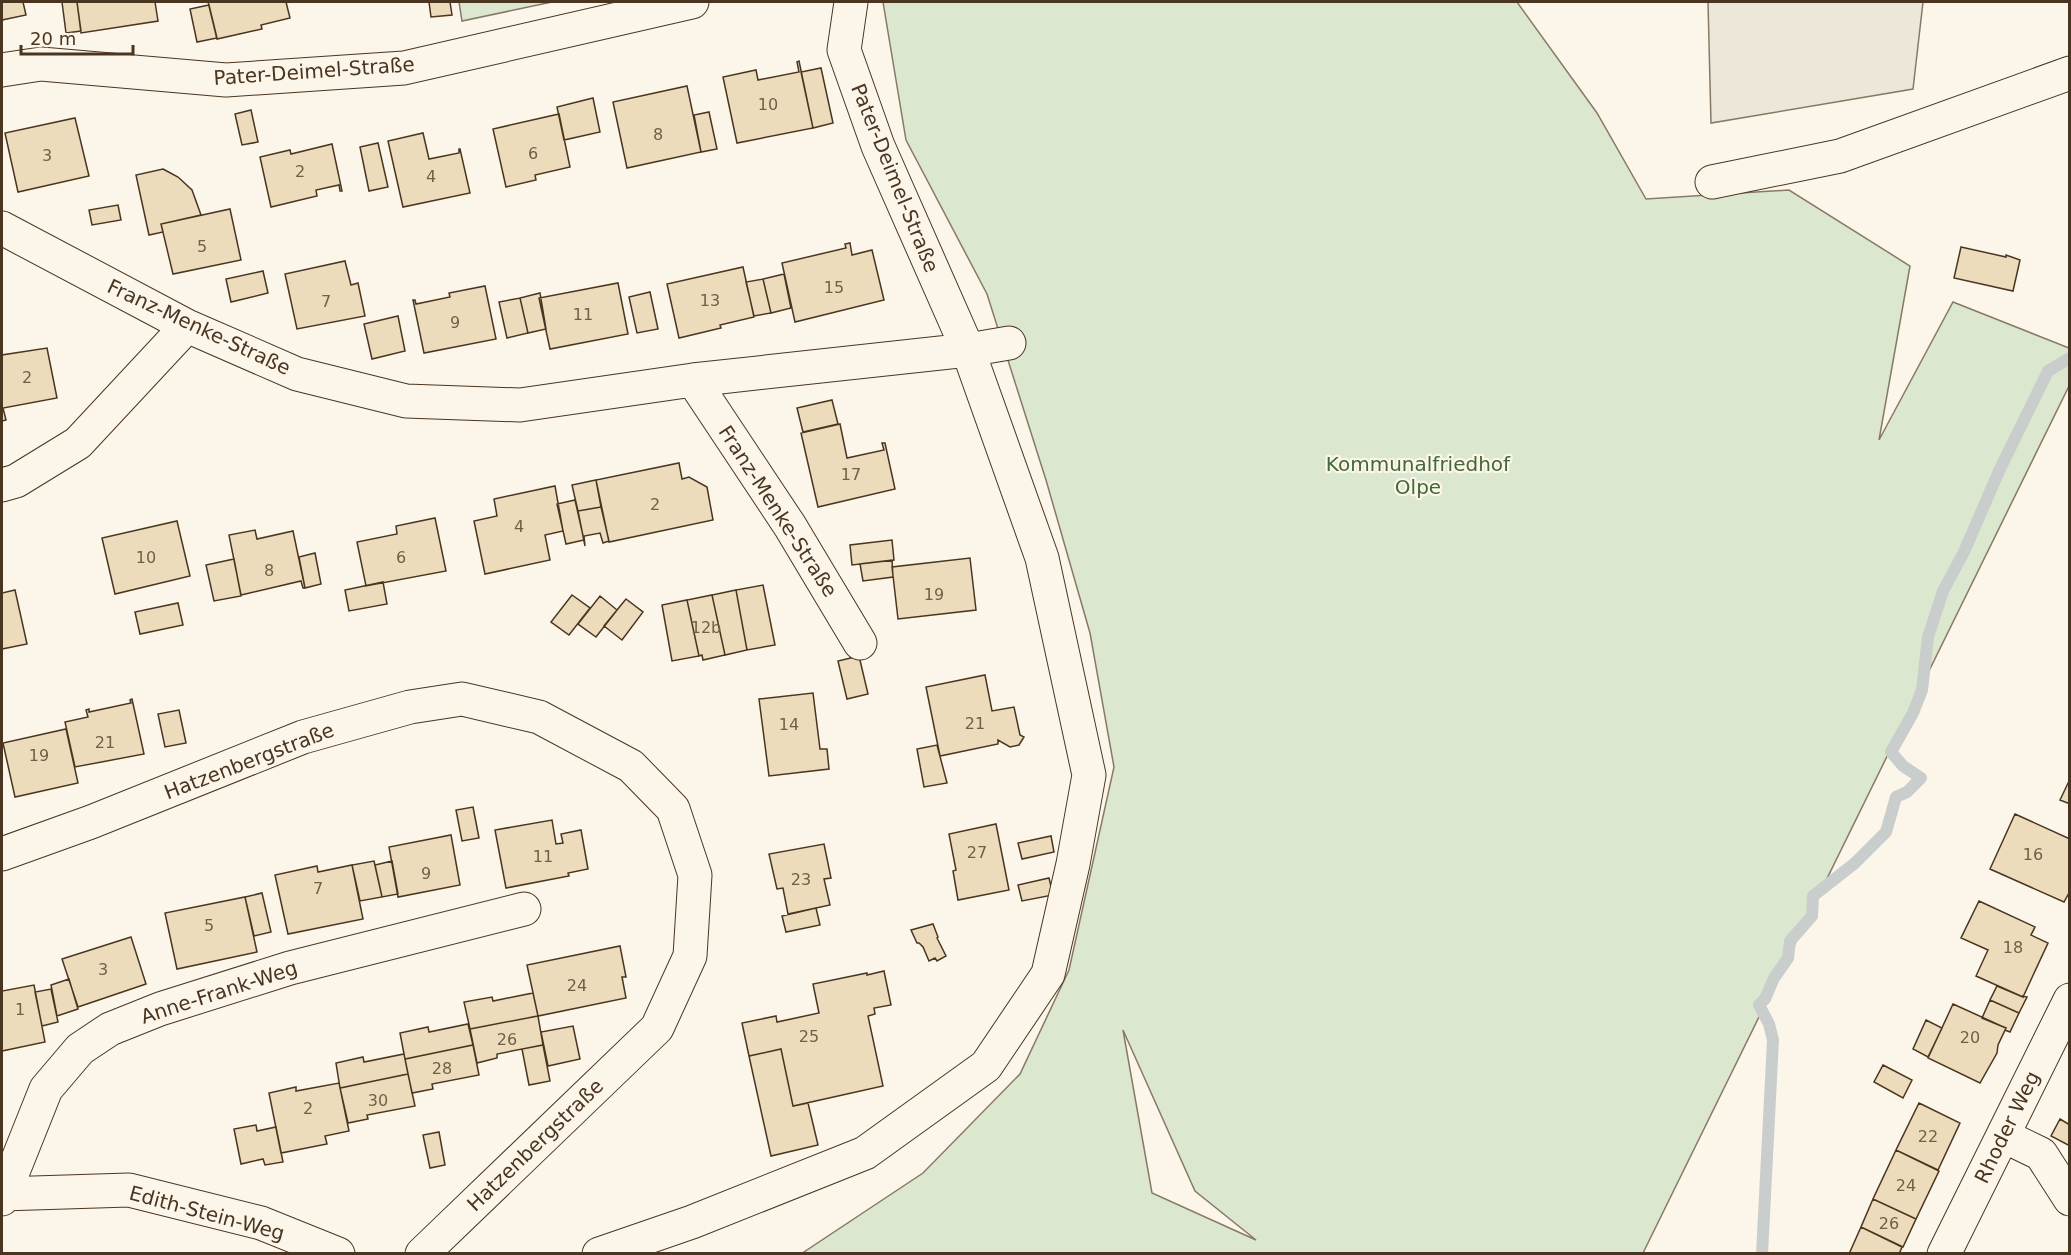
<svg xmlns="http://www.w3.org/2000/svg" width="2071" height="1255" viewBox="0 0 2071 1255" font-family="'DejaVu Sans',sans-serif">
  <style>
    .green { fill: #dce7d0; stroke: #887966; stroke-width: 1.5; fill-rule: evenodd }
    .parking { fill: #ede7d9; stroke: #887966; stroke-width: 1.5 }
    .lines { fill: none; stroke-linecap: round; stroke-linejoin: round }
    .stream { stroke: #c9cecd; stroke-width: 12 }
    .building { fill: #ecdcbc; stroke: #4a3520; stroke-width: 1.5 }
    .minor-casing { stroke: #4a3520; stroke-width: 35 }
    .minor { stroke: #fbf6e9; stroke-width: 33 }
    .labels { text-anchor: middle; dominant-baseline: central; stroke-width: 4.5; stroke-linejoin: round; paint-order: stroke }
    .number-label { font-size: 16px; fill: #725f47 }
    .street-label { font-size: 20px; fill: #4a3520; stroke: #fbf6e9 }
    .park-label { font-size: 20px; fill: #436837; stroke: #fbf6e9 }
  </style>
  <rect width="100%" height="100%" fill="#fbf6e9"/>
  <!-- green -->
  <path class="green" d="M 459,2 L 552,2 L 462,21 Z
    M 883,2 L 1517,2 L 1597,113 L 1646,199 L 1789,190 L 1910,266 L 1879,440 L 1953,302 L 2069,348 L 2069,386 L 1643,1253 L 801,1254 L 923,1173 L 1020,1074 L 1069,970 L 1114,767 L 1090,633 L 1046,480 L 987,294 L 906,140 ZM 1123,1030 L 1195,1191 L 1256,1240 L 1152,1193 Z"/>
  <!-- parking -->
  <path class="parking" d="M 1708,2 L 1923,2 L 1913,89 L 1711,123 Z"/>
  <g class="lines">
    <!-- stream -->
    <path class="stream" d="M 1762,1254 L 1773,1040 L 1769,1024 L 1759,1005 L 1765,999 L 1774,978 L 1788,958 L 1790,941 L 1812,916 L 1813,896 L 1855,863 L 1886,832 L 1896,797 L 1907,792 L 1921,778 L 1903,766 L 1891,752 L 1913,713 L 1922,690 L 1928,637 L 1943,591 L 1964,552 L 1999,471 L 2048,371 L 2070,358"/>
  </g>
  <!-- building -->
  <path class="building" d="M 2,2 L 23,2 L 26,15 L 2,20 Z
    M 62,2 L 77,2 L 81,31 L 66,33 Z
    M 77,2 L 155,2 L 158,21 L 81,33 Z
    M 208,2 L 286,2 L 290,18 L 261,25 L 262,29 L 217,39 Z
    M 429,2 L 450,2 L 452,15 L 431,17 Z
    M 209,5 L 217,38 L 197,42 L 190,9 Z
    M 799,61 L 813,128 L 737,143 L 723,77 L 756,70 L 758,80 L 799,72 L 797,62 Z
    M 821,68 L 833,123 L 813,128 L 801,72 Z
    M 687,86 L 701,152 L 627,168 L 613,102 Z
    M 593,98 L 600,132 L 564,140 L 557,107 Z
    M 251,110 L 258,142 L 242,145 L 235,114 Z
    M 709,112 L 717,149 L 701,152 L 694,115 Z
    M 559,114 L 570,167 L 535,175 L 536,180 L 506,187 L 493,129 Z
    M 75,118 L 89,176 L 18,192 L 5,133 Z
    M 423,133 L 429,159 L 459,153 L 459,149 L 460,149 L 470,193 L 403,207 L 388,141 Z
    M 378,143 L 388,187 L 369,191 L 360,147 Z
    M 332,144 L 342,191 L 340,191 L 339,185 L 316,190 L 317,196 L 271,207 L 260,157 L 290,150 L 291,154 Z
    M 163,169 L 178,177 L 192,190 L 201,215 L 161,224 L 163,232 L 149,235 L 136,175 Z
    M 118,205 L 121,220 L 92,225 L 89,210 Z
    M 230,209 L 241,260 L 173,274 L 161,224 Z
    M 850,243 L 852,255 L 872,250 L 884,300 L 795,322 L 782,263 L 846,248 L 845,244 Z
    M 1961,247 L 2006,257 L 2006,255 L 2020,260 L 2013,291 L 1954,278 Z
    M 345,261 L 351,285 L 358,283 L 365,316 L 297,329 L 285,274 Z
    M 743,267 L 754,317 L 720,325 L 721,328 L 679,338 L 667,284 Z
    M 263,271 L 268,293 L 231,302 L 226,279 Z
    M 784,274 L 791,308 L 771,313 L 763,279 Z
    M 763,279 L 771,313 L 754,316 L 746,282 Z
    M 618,283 L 628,334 L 550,349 L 539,298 Z
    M 485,286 L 496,339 L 424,353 L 413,300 L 415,300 L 416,304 L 450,297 L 449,293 Z
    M 650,292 L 658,329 L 637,333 L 629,297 Z
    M 540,293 L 546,329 L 528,333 L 520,298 Z
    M 520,298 L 528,333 L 507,338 L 499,302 Z
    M 398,316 L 405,351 L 372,359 L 364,324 Z
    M 47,348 L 57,398 L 3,408 L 6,420 L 2,421 L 2,355 Z
    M 832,400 L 838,424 L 803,432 L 797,408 Z
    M 840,424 L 847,458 L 884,450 L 882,443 L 885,443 L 895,489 L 818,507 L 801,433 Z
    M 679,463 L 682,479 L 689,477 L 707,487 L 713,520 L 609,542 L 596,480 Z
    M 596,480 L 601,507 L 578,511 L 572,485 Z
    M 555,486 L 563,531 L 545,535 L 550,560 L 485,574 L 474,521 L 497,516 L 494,499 Z
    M 575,500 L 584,540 L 566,544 L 557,504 Z
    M 601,507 L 609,541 L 603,543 L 600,533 L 584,536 L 585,546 L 578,511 Z
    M 435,518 L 446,571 L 366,586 L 357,542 L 397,534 L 396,526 Z
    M 177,521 L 190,576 L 115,594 L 102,538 Z
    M 255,530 L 257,539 L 293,531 L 305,588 L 303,588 L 301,581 L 241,595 L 229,535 Z
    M 892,540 L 894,560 L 852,565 L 850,545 Z
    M 315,553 L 321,584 L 305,588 L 299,557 Z
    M 970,558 L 976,610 L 898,619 L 892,567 Z
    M 234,559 L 241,596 L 214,601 L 206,565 Z
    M 892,560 L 893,577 L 863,581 L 860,564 Z
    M 383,582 L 387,604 L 349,611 L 345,590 Z
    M 763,585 L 775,645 L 747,650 L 736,590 Z
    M 15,590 L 27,644 L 2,649 L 2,593 Z
    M 736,590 L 747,650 L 725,655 L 712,595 Z
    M 572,595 L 590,608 L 569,635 L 551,622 Z
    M 712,595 L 725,655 L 703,660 L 702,655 L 699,656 L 687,600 Z
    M 600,596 L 617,610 L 596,637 L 578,624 Z
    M 626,599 L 643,612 L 622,640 L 604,626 Z
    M 687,600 L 699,656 L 672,661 L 662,605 Z
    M 178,603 L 183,625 L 140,634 L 135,612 Z
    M 859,656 L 868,694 L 847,699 L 838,661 Z
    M 985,675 L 992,711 L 1014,707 L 1020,735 L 1024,737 L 1019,745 L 1010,747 L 998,740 L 998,744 L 940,756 L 926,687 Z
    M 813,693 L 820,749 L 827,749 L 829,769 L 769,776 L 759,699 Z
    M 132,699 L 144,754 L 75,767 L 65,722 L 88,717 L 86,710 L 89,709 L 89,712 L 131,703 L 130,700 Z
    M 179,710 L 186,743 L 165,747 L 158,714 Z
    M 66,729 L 78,783 L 15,797 L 3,743 Z
    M 937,745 L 947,783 L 924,787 L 917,749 Z
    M 2070,779 L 2070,804 L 2060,800 Z
    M 473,807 L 479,838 L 462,841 L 456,810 Z
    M 2015,814 L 2070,839 L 2070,891 L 2064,902 L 1990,869 Z
    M 552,820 L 556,844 L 563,843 L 561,834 L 581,830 L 588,869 L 568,873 L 569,876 L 506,888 L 495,830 Z
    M 996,824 L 1009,890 L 958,900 L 953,871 L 956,870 L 949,834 Z
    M 451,835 L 460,885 L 398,897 L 389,847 Z
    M 1051,836 L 1054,852 L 1022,859 L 1018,843 Z
    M 824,844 L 831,878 L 824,879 L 830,905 L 788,914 L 783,888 L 777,889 L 769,854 Z
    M 374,861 L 382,897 L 360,901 L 352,865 Z
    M 392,861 L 398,894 L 382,897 L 375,865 Z
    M 352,865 L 363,919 L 288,934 L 275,875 L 317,866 L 318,872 Z
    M 1049,878 L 1053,895 L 1022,901 L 1018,885 Z
    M 262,893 L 271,932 L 254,936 L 245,897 Z
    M 245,897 L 257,952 L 177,969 L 165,913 Z
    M 1979,901 L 2035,927 L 2031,935 L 2048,943 L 2023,997 L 1976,976 L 1988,950 L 1961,938 Z
    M 816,908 L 820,925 L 786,932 L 782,916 Z
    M 933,924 L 938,937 L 937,938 L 946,956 L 937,961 L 935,958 L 929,961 L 923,947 L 919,943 L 917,943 L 911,930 Z
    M 131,937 L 146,984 L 78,1007 L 62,959 Z
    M 620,946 L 626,977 L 622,977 L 626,998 L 538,1016 L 527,965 Z
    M 884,971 L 891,1005 L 874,1008 L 875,1014 L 868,1016 L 883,1086 L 793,1106 L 781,1049 L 749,1056 L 742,1023 L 776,1016 L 777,1022 L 819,1013 L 813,984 L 867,973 L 867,975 Z
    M 69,979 L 78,1009 L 57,1016 L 51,985 Z
    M 34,985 L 45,1042 L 2,1051 L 2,991 Z
    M 1997,986 L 2023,997 L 2023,996 L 2027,997 L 2019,1013 L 1990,1000 Z
    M 51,989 L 58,1022 L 42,1026 L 35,992 Z
    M 533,993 L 538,1016 L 470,1029 L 464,1002 L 492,997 L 493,1001 Z
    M 1990,1000 L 2019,1013 L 2010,1032 L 2005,1030 L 2006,1028 L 1982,1018 Z
    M 1953,1004 L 2006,1028 L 1998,1045 L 1997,1053 L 1980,1083 L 1928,1058 Z
    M 538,1016 L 543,1045 L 497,1054 L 497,1058 L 477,1063 L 470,1029 Z
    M 1926,1020 L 1942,1028 L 1928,1057 L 1913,1049 Z
    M 468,1024 L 473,1045 L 405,1059 L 400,1033 L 428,1027 L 429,1032 Z
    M 573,1026 L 580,1059 L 548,1066 L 541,1032 Z
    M 473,1045 L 479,1075 L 432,1084 L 433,1089 L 412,1093 L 405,1059 Z
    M 543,1045 L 550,1081 L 529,1085 L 522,1049 Z
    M 781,1049 L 793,1106 L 808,1103 L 818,1145 L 771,1156 L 749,1056 Z
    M 404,1054 L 408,1074 L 340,1088 L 336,1063 L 363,1057 L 364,1062 Z
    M 1883,1065 L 1912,1080 L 1903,1098 L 1874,1082 Z
    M 408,1074 L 415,1106 L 367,1115 L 368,1119 L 348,1123 L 340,1088 Z
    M 339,1083 L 349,1131 L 325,1136 L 327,1144 L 281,1153 L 269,1093 L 296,1087 L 296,1091 Z
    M 1919,1103 L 1960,1123 L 1938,1170 L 1896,1150 Z
    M 2060,1119 L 2070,1125 L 2070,1146 L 2051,1136 Z
    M 256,1125 L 257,1131 L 276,1127 L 283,1162 L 265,1165 L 263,1159 L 241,1164 L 234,1129 Z
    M 439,1132 L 445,1165 L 430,1168 L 423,1135 Z
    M 1896,1150 L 1939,1171 L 1916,1219 L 1873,1199 Z
    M 1873,1199 L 1916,1219 L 1903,1247 L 1861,1227 Z
    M 1861,1227 L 1902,1247 L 1899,1254 L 1849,1254 Z"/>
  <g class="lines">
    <defs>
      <path id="minor" d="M 2,70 L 41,64 L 226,80 L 404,68 L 692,2
        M 1712,182 L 1840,156 L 2070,73
        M 2,228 L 187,326 L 297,374 L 406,401 L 520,405 L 693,380 L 968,350 L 1009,343
        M 693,380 L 790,526 L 860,643
        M 2,485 L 16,481 L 78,443 L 187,326
        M 2,854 L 91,822 L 303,737 L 410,707 L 462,699 L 539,717 L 631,766 L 673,809 L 695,875 L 690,956 L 657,1028 L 422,1254
        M 2004,1136 L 2041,1154 L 2070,1199
        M 2,1194 L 129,1190 L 261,1223 L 338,1254
        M 2,1199 L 46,1089 L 80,1049 L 110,1029 L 160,1009 L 290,968 L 524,909
        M 599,1254 L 692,1222 L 865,1153 L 986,1066 L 1048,974 L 1073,864 L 1089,775 L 1042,558 L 968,350 L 878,146 L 844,50 L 851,2
        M 1944,1254 L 2070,1000"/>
    </defs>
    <!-- minor casing -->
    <use href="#minor" class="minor-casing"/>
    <!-- minor -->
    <use href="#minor" class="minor"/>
  </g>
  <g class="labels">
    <!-- number labels -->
    <g class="number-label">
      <text x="768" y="104">10</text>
      <text x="658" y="134">8</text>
      <text x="533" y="153">6</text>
      <text x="47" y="155">3</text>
      <text x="300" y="171">2</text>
      <text x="431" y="176">4</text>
      <text x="202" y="246">5</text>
      <text x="834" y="287">15</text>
      <text x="710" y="300">13</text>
      <text x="326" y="301">7</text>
      <text x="583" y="314">11</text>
      <text x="455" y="322">9</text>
      <text x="27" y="377">2</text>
      <text x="851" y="474">17</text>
      <text x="655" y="504">2</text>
      <text x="519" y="526">4</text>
      <text x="146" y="557">10</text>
      <text x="401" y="557">6</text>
      <text x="269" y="570">8</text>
      <text x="934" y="594">19</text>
      <text x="706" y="627">12b</text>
      <text x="975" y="723">21</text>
      <text x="789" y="724">14</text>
      <text x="105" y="742">21</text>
      <text x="39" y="755">19</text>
      <text x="977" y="852">27</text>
      <text x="2033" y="854">16</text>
      <text x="543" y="856">11</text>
      <text x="426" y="873">9</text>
      <text x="801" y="879">23</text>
      <text x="318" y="888">7</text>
      <text x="209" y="925">5</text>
      <text x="2013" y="947">18</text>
      <text x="103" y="969">3</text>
      <text x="577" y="985">24</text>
      <text x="20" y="1009">1</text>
      <text x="809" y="1036">25</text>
      <text x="1970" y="1037">20</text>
      <text x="507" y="1039">26</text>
      <text x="442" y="1068">28</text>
      <text x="378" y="1100">30</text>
      <text x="308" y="1108">2</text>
      <text x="1928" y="1136">22</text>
      <text x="1906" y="1185">24</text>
      <text x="1889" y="1223">26</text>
    </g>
    <!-- street labels -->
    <g class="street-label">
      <text transform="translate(314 71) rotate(-4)">Pater-Deimel-Straße</text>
      <text transform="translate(895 178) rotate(68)">Pater-Deimel-Straße</text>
      <text transform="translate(199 327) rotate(25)">Franz-Menke-Straße</text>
      <text transform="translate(778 511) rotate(57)">Franz-Menke-Straße</text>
      <text transform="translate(249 761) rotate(-21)">Hatzenbergstraße</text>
      <text transform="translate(219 992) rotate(-18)">Anne-Frank-Weg</text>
      <text transform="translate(2007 1127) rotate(-64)">Rhoder Weg</text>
      <text transform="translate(535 1145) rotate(-44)">Hatzenbergstraße</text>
      <text transform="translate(207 1213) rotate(15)">Edith-Stein-Weg</text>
    </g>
    <!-- park labels -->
    <g class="park-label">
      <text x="1418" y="464">Kommunalfriedhof<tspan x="1418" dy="23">Olpe</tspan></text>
    </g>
  </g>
  <!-- border -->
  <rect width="2071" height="1255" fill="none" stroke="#4a3520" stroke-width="6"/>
  <!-- scale -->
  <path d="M21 45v9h112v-9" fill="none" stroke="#4a3520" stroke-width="3"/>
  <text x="30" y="45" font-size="18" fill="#4a3520" stroke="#fbf6e9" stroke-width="4.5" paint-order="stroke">20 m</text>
</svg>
